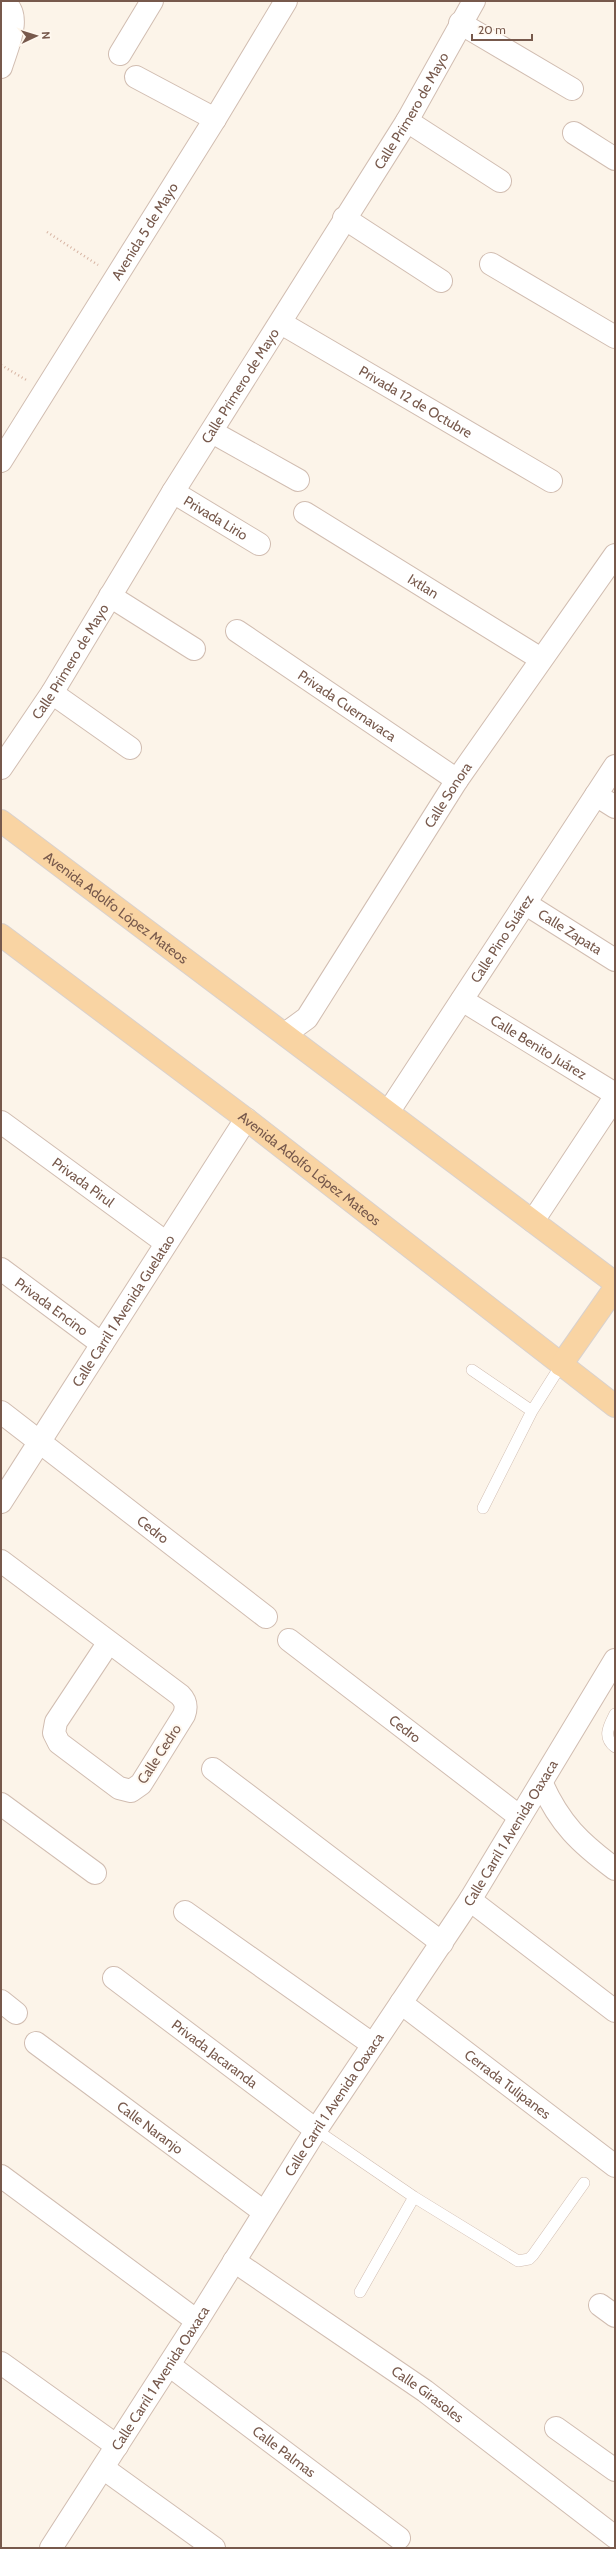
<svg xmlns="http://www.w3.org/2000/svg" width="616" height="2549" viewBox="0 0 616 2549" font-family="Cabin,sans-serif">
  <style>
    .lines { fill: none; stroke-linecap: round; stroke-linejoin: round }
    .service-casing { stroke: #d1bdb1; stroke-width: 12 }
    .minor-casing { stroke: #d1bdb1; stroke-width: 24 }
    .primary-casing { stroke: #d9d1cd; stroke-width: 24 }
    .path { stroke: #d7b4a3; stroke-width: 2.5; stroke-dasharray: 1 3; stroke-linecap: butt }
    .service { stroke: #fff; stroke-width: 11 }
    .minor { stroke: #fff; stroke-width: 22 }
    .primary { stroke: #f9d4a3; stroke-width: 22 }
    .labels { text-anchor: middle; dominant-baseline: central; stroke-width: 4; stroke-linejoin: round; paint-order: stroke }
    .street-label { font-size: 14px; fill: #77594c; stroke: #fff8ef }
  </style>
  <rect width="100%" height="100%" fill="#fcf4e9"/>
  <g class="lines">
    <defs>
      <path id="service" d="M 472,1370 L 532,1411
        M 483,1508 L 532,1411 L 561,1365
        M 615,1714 C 609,1726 602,1737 615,1747
        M 316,2130 L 414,2197 L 518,2261 L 529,2259 L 533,2255 L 584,2183
        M 360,2292 L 414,2197"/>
      <g id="minor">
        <path d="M 1,2 C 25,11 6,50 1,67"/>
        <path d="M 460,23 L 572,89"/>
        <path d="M 120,54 L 152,1"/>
        <path d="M 136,77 L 215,119"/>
        <path d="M 407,121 L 500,181"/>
        <path d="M 574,133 L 615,159"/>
        <path d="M 344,218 L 441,281"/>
        <path d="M 491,264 L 615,337"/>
        <path id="s1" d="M 281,323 L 551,481"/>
        <path d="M 212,432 L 298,480"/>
        <path id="s2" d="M 1,461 L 215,119 L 286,1"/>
        <path id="s3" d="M 173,492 L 259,544"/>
        <path id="s4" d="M 305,513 L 541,659"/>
        <path d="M 110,596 L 194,649"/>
        <path id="s5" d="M 237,631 L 457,780"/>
        <path d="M 52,693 L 130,748"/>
        <path id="s6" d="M 1,768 L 52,693 L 173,492 L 407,121 L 474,1"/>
        <path d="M 596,795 L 615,807"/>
        <path id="s7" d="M 526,904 L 615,960"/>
        <path id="s8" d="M 462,1000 L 615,1094"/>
        <path id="s9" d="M 285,1034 L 307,1018 L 457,780 L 615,555"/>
        <path id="s10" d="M 389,1111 L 615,766"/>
        <path id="s11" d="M 1,1122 L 165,1242"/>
        <path d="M 533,1221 L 615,1097"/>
        <path id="s12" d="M 1,1269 L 102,1344"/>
        <path id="s13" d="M 1,1412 L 266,1617"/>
        <path id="s14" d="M 1,1502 L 246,1119"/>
        <path d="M 1,1561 L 180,1695 C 186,1701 187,1707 184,1715 L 141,1784 L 131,1791 L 119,1788 L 59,1743 L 54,1733 L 56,1722 L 109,1642"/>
        <path id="s15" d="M 289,1640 L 520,1817"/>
        <path d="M 213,1769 L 442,1943"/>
        <path d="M 542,1784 C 560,1824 580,1843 615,1869"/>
        <path d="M 1,1804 L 95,1873"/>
        <path d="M 470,1900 L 615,2011"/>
        <path d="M 185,1912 L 372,2044"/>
        <path id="s16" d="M 114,1978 L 316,2130"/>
        <path d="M 1,2001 L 16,2013"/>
        <path id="s17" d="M 401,2003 L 615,2166"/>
        <path id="s18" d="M 36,2043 L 264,2212"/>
        <path d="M 1,2176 L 197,2321"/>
        <path id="s19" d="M 234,2261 L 425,2391 L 615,2537"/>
        <path d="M 600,2305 L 615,2316"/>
        <path d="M 1,2363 L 117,2446"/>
        <path id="s20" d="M 169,2365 L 399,2538"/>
        <path d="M 556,2428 L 615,2470"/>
        <path d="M 103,2468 L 214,2548"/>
        <path id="s21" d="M 51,2548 L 197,2321 L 316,2130 L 470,1900 L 615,1660"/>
      </g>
      <g id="primary">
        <path id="s22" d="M 1,821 L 615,1283"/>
        <path id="s23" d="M 1,935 L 246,1119 L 615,1406"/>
        <path d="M 561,1365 L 615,1288"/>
      </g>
    </defs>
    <!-- service casing -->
    <use href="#service" class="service-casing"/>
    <!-- minor casing -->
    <use href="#minor" class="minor-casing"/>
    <!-- primary casing -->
    <use href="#primary" class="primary-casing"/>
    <!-- path -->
    <path class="path" d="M 47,232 L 98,265
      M 1,365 L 28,381"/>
    <!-- service -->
    <use href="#service" class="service"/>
    <!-- minor -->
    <use href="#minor" class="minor"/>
    <!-- primary -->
    <use href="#primary" class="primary"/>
  </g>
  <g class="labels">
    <!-- street labels -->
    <g class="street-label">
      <text stroke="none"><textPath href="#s6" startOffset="775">Calle Primero de Mayo</textPath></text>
      <text stroke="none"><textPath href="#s2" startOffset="271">Avenida 5 de Mayo</textPath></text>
      <text stroke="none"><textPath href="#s6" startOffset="451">Calle Primero de Mayo</textPath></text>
      <text stroke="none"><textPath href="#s1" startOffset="156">Privada 12 de Octubre</textPath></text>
      <text stroke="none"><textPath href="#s3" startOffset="50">Privada Lirio</textPath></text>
      <text stroke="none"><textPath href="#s4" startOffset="139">Ixtlan</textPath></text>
      <text stroke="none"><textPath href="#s6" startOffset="127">Calle Primero de Mayo</textPath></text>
      <text stroke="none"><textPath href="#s5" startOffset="133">Privada Cuernavaca</textPath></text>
      <text stroke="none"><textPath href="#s9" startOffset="291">Calle Sonora</textPath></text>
      <text stroke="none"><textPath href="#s22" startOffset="144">Avenida Adolfo López Mateos</textPath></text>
      <text stroke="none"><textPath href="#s7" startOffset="52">Calle Zapata</textPath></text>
      <text stroke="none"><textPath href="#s10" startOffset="206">Calle Pino Suárez</textPath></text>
      <text stroke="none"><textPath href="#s8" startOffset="90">Calle Benito Juárez</textPath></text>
      <text stroke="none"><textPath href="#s23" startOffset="387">Avenida Adolfo López Mateos</textPath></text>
      <text stroke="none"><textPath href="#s11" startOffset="102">Privada Pirul</textPath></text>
      <text stroke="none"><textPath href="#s12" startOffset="63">Privada Encino</textPath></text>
      <text stroke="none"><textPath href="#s14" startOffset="227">Calle Carril 1 Avenida Guelatao</textPath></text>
      <text stroke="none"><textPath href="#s13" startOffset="192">Cedro</textPath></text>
      <text stroke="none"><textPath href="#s15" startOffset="146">Cedro</textPath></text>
      <text transform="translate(159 1754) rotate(-57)">Calle Cedro</text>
      <text stroke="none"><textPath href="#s21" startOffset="850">Calle Carril 1 Avenida Oaxaca</textPath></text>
      <text stroke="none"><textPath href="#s16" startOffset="126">Privada Jacaranda</textPath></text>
      <text stroke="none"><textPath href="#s17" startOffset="134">Cerrada Tulipanes</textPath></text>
      <text stroke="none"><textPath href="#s21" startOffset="526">Calle Carril 1 Avenida Oaxaca</textPath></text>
      <text stroke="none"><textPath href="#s18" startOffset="142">Calle Naranjo</textPath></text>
      <text stroke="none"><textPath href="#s21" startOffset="202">Calle Carril 1 Avenida Oaxaca</textPath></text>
      <text stroke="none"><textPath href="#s19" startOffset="235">Calle Girasoles</textPath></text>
      <text stroke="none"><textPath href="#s20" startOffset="144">Calle Palmas</textPath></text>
    </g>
  </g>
  <!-- border -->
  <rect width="616" height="2549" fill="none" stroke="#77594c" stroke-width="4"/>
  <!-- north arrow -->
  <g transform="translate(36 36) rotate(86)" stroke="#fff8ef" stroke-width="3" paint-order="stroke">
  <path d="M0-3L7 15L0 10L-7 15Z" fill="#77594c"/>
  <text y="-6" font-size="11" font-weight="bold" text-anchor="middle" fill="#77594c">N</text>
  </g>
  <!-- scale -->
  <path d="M472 34v6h60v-6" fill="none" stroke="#77594c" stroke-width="2"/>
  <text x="478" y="34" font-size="12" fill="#77594c" stroke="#fff8ef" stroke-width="3" paint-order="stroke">20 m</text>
</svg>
